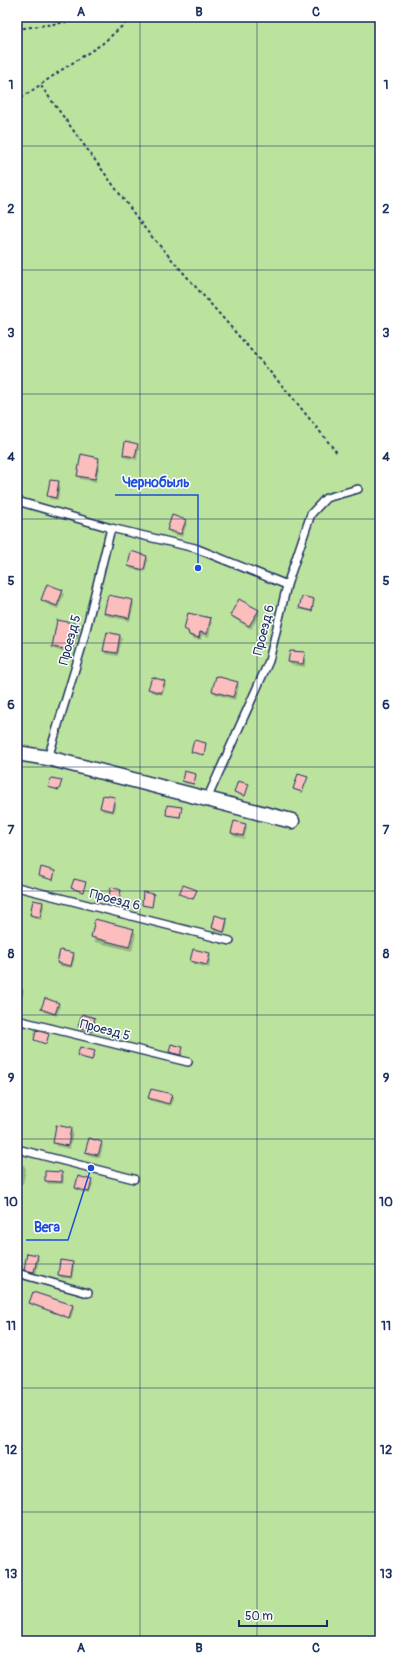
<svg xmlns="http://www.w3.org/2000/svg" width="397" height="1658" viewBox="0 0 397 1658" font-family="Pangolin,sans-serif">
  <style>
    .green { fill: #bce39e; stroke: #6c897e }
    .shadow { fill: #0003 }
    .building { fill: #fbbebd; stroke: #1b2f5e }
    .lines { fill: none; stroke-linecap: round; stroke-linejoin: round }
    .lane-casing { stroke: #1b2f5e; stroke-width: 10 }
    .street-casing { stroke: #1b2f5e; stroke-width: 17 }
    .path { stroke: #1b2f5e; stroke-width: 2; stroke-dasharray: 3 3; stroke-linecap: butt }
    .lane { stroke: #fff; stroke-width: 7 }
    .street { stroke: #fff; stroke-width: 14 }
    .grid { fill: none; stroke: #1b2f5e; stroke-width: 1; stroke-opacity: 0.55 }
    .labels { text-anchor: middle; dominant-baseline: central; stroke-width: 3; stroke-linejoin: round; paint-order: stroke }
    .street-label { font-size: 13px; fill: #1b2f5e; stroke: #fff }
    .leader { fill: none; stroke: #1d4ed8; stroke-width: 1.5 }
    .callout-dot { fill: #1d4ed8; stroke: #fff; stroke-width: 1.5 }
    .callout-label { font-size: 14px; text-anchor: middle; font-weight: bold; fill: #1d4ed8; stroke: #fff; stroke-width: 3; stroke-linejoin: round; paint-order: stroke }
    .neatline { fill: none; stroke: #1b2f5e; stroke-width: 1.5 }
    .grid-label { font-size: 13px; text-anchor: middle; font-weight: bold; fill: #1b2f5e }
  </style>
  <rect width="100%" height="100%" fill="#fff"/>
  <filter id="ink" filterUnits="userSpaceOnUse"><feTurbulence type="fractalNoise" baseFrequency=".025" numOctaves="2"/><feDisplacementMap in="SourceGraphic" scale="8" xChannelSelector="R" yChannelSelector="G"/><feConvolveMatrix kernelMatrix="1 2 1 2 8 2 1 2 1" color-interpolation-filters="sRGB"/></filter>
  <g filter="url(#ink)">
    <!-- green -->
    <path class="green" d="M 17,17 L 380,17 L 380,1641 L 27,1641 L 17,1637 Z"/>
    <!-- shadow -->
    <path class="shadow" d="M 137,445 L 139,448 L 137,460 L 126,458 L 124,455 Z
      M 98,458 L 100,462 L 96,482 L 80,479 L 78,476 Z
      M 58,482 L 60,485 L 58,500 L 50,499 L 48,496 Z
      M 185,520 L 187,524 L 182,537 L 170,533 L 168,530 Z
      M 147,557 L 148,560 L 145,572 L 131,569 L 129,565 Z
      M 62,591 L 64,594 L 58,609 L 44,603 L 42,600 Z
      M 314,600 L 312,612 L 301,609 L 301,608 Z
      M 132,601 L 134,604 L 130,621 L 107,616 L 105,612 Z
      M 258,611 L 260,614 L 251,629 L 233,618 L 231,615 Z
      M 210,619 L 212,622 L 209,637 L 202,635 L 201,640 L 191,638 L 185,628 Z
      M 78,625 L 80,628 L 78,639 L 75,639 L 73,653 L 55,650 L 53,646 Z
      M 120,636 L 122,639 L 118,656 L 106,654 L 104,650 Z
      M 304,653 L 306,657 L 305,667 L 291,665 L 289,662 Z
      M 164,682 L 166,685 L 162,695 L 151,692 L 149,688 Z
      M 237,683 L 239,686 L 235,700 L 215,694 L 213,691 Z
      M 185,773 L 195,775 L 194,785 L 184,783 Z
      M 307,778 L 303,793 L 295,790 L 294,789 Z
      M 61,781 L 59,791 L 50,788 L 49,787 Z
      M 115,798 L 116,802 L 114,813 L 103,811 L 101,808 Z
      M 181,808 L 181,818 L 168,816 L 167,815 Z
      M 245,825 L 247,828 L 244,839 L 233,836 L 232,832 Z
      M 17,860 L 19,862 L 17,871 Z
      M 85,883 L 83,893 L 72,888 Z
      M 121,890 L 119,902 L 110,900 L 110,898 Z
      M 196,891 L 194,900 L 181,894 Z
      M 153,895 L 152,907 L 143,906 L 143,905 Z
      M 43,903 L 44,906 L 41,920 L 33,918 L 31,915 Z
      M 215,917 L 226,919 L 228,923 L 225,934 L 214,931 L 213,928 Z
      M 133,929 L 136,934 L 132,951 L 95,942 L 92,937 Z
      M 73,954 L 75,957 L 72,968 L 60,966 L 58,962 Z
      M 210,954 L 211,957 L 209,968 L 193,964 L 192,961 Z
      M 17,986 L 22,987 L 24,991 L 21,1002 L 17,1001 Z
      M 58,1004 L 60,1007 L 57,1016 L 44,1012 L 42,1009 Z
      M 94,1019 L 96,1022 L 93,1033 L 81,1030 L 79,1027 Z
      M 48,1035 L 46,1045 L 35,1040 Z
      M 183,1048 L 181,1056 L 170,1052 Z
      M 94,1051 L 92,1061 L 78,1056 Z
      M 152,1090 L 172,1095 L 174,1098 L 171,1106 L 151,1101 L 149,1098 Z
      M 57,1126 L 71,1129 L 73,1132 L 70,1149 L 56,1146 L 54,1143 Z
      M 101,1143 L 103,1146 L 100,1158 L 88,1155 L 86,1152 Z
      M 17,1164 L 24,1165 L 26,1169 L 23,1184 L 17,1183 Z
      M 62,1172 L 64,1176 L 63,1184 L 48,1184 L 46,1181 Z
      M 91,1180 L 93,1184 L 90,1194 L 78,1191 L 76,1188 Z
      M 37,1256 L 39,1259 L 36,1275 L 26,1273 L 25,1269 Z
      M 72,1263 L 74,1266 L 72,1279 L 61,1278 L 59,1275 Z
      M 30,1303 L 73,1306 L 74,1308 L 71,1319 L 32,1305 Z
      M 17,1342 L 21,1345 L 18,1352 L 17,1352 Z"/>
    <!-- building -->
    <path class="building" d="M 125,441 L 138,444 L 135,457 L 123,455 Z
      M 81,454 L 99,458 L 95,479 L 77,476 Z
      M 50,480 L 59,481 L 56,498 L 47,496 Z
      M 172,515 L 186,520 L 181,534 L 167,530 Z
      M 131,551 L 147,556 L 144,570 L 128,566 Z
      M 47,584 L 63,590 L 57,606 L 41,600 Z
      M 108,595 L 133,600 L 129,618 L 104,613 Z
      M 302,596 L 314,599 L 312,611 L 299,608 Z
      M 239,599 L 259,610 L 249,626 L 230,615 Z
      M 188,613 L 211,618 L 207,634 L 200,632 L 199,638 L 189,635 L 188,631 L 184,629 Z
      M 57,620 L 79,624 L 76,637 L 74,636 L 71,650 L 52,647 Z
      M 107,632 L 120,635 L 117,653 L 103,651 Z
      M 290,651 L 305,652 L 303,664 L 288,662 Z
      M 216,676 L 238,682 L 233,697 L 212,691 Z
      M 152,677 L 165,681 L 161,693 L 148,689 Z
      M 194,740 L 206,743 L 204,755 L 191,752 Z
      M 184,771 L 196,774 L 194,784 L 182,781 Z
      M 298,774 L 308,777 L 302,792 L 293,789 Z
      M 51,778 L 62,780 L 59,790 L 48,787 Z
      M 238,781 L 249,784 L 245,796 L 234,792 Z
      M 103,795 L 115,797 L 112,811 L 100,808 Z
      M 167,805 L 182,807 L 180,817 L 166,815 Z
      M 234,821 L 246,824 L 243,836 L 231,833 Z
      M 41,867 L 55,871 L 53,880 L 39,876 Z
      M 74,879 L 86,882 L 83,892 L 71,888 Z
      M 183,885 L 197,890 L 193,899 L 179,894 Z
      M 111,887 L 121,890 L 119,901 L 108,899 Z
      M 143,892 L 154,894 L 152,907 L 142,905 Z
      M 33,900 L 43,902 L 40,917 L 30,915 Z
      M 215,915 L 227,919 L 224,932 L 212,928 Z
      M 95,919 L 134,929 L 129,947 L 91,937 Z
      M 193,949 L 210,953 L 207,965 L 190,961 Z
      M 60,950 L 74,953 L 71,966 L 57,963 Z
      M 45,998 L 59,1003 L 55,1014 L 41,1009 Z
      M 82,1014 L 95,1018 L 91,1031 L 78,1027 Z
      M 36,1030 L 49,1034 L 46,1044 L 34,1040 Z
      M 171,1044 L 183,1047 L 181,1055 L 169,1052 Z
      M 80,1047 L 95,1051 L 92,1060 L 77,1056 Z
      M 151,1089 L 172,1094 L 169,1104 L 148,1098 Z
      M 56,1125 L 71,1128 L 68,1146 L 53,1143 Z
      M 89,1138 L 102,1142 L 98,1155 L 85,1152 Z
      M 45,1171 L 62,1172 L 62,1182 L 45,1181 Z
      M 78,1176 L 92,1180 L 89,1192 L 75,1188 Z
      M 27,1253 L 38,1255 L 34,1272 L 24,1270 Z
      M 60,1260 L 73,1262 L 71,1277 L 58,1275 Z
      M 33,1292 L 73,1305 L 69,1318 L 29,1303 Z"/>
    <g class="lines">
      <defs>
        <path id="lane" d="M 17,501 L 111,528 L 195,548 L 287,585
          M 48,758 L 82,646 L 111,528
          M 207,799 L 269,661 L 287,585 L 311,514 L 326,498 L 358,489
          M 17,887 L 230,941
          M 17,1020 L 188,1062
          M 17,1149 L 134,1179
          M 17,1273 L 88,1293"/>
        <path id="street" d="M 17,753 L 48,758 L 292,821"/>
      </defs>
      <!-- lane casing -->
      <use href="#lane" class="lane-casing"/>
      <!-- street casing -->
      <use href="#street" class="street-casing"/>
      <!-- path -->
      <path class="path" d="M 17,29 L 82,20 L 127,21
        M 41,86 L 146,230 L 292,397 L 338,454
        M 17,101 L 63,69 L 102,44 L 128,21 L 140,17
        M 17,382 L 19,384"/>
      <!-- lane -->
      <use href="#lane" class="lane"/>
      <!-- street -->
      <use href="#street" class="street"/>
    </g>
  </g>
  <!-- grid -->
  <path class="grid" d="M 140,17 L 140,1641M 257,17 L 257,1641M 17,146 L 380,146M 17,270 L 380,270M 17,394 L 380,394M 17,519 L 380,519M 17,643 L 380,643M 17,767 L 380,767M 17,891 L 380,891M 17,1015 L 380,1015M 17,1139 L 380,1139M 17,1264 L 380,1264M 17,1388 L 380,1388M 17,1512 L 380,1512"/>
  <g class="labels">
    <!-- street labels -->
    <g class="street-label">
      <text transform="translate(264 630) rotate(-76)">Проезд 6</text>
      <text transform="translate(70 640) rotate(-75)">Проезд 5</text>
      <text transform="translate(115 900) rotate(14)">Проезд 6</text>
      <text transform="translate(105 1030) rotate(14)">Проезд 5</text>
    </g>
  </g>
  <!-- callouts -->
  <path class="leader" d="M198 568L198 495H115M91 1168L68 1240H26"/>
  <g class="callout-dot">
    <circle cx="198" cy="568" r="4"/>
    <circle cx="91" cy="1168" r="4"/>
  </g>
  <g class="callout-label">
    <text x="156" y="487">Чернобыль</text>
    <text x="47" y="1232">Вега</text>
  </g>
  <!-- margin -->
  <rect width="397" height="1658" fill="none" stroke="#fff" stroke-width="44"/>
  <!-- scale -->
  <path d="M239 1620v6h88v-6" fill="none" stroke="#1b2f5e" stroke-width="2"/>
  <text x="245" y="1620" font-size="12" fill="#1b2f5e" stroke="#ffffff" stroke-width="3" paint-order="stroke">50 m</text>
  <rect x="22" y="22" width="353" height="1614" class="neatline"/>
  <g class="grid-label">
    <text x="81" y="16">A</text>
    <text x="199" y="16">B</text>
    <text x="316" y="16">C</text>
    <text x="11" y="89">1</text>
    <text x="386" y="89">1</text>
    <text x="11" y="213">2</text>
    <text x="386" y="213">2</text>
    <text x="11" y="337">3</text>
    <text x="386" y="337">3</text>
    <text x="11" y="461">4</text>
    <text x="386" y="461">4</text>
    <text x="11" y="585">5</text>
    <text x="386" y="585">5</text>
    <text x="11" y="709">6</text>
    <text x="386" y="709">6</text>
    <text x="11" y="834">7</text>
    <text x="386" y="834">7</text>
    <text x="11" y="958">8</text>
    <text x="386" y="958">8</text>
    <text x="11" y="1082">9</text>
    <text x="386" y="1082">9</text>
    <text x="11" y="1206">10</text>
    <text x="386" y="1206">10</text>
    <text x="11" y="1330">11</text>
    <text x="386" y="1330">11</text>
    <text x="11" y="1454">12</text>
    <text x="386" y="1454">12</text>
    <text x="11" y="1578">13</text>
    <text x="386" y="1578">13</text>
    <text x="81" y="1652">A</text>
    <text x="199" y="1652">B</text>
    <text x="316" y="1652">C</text>
  </g>
</svg>
